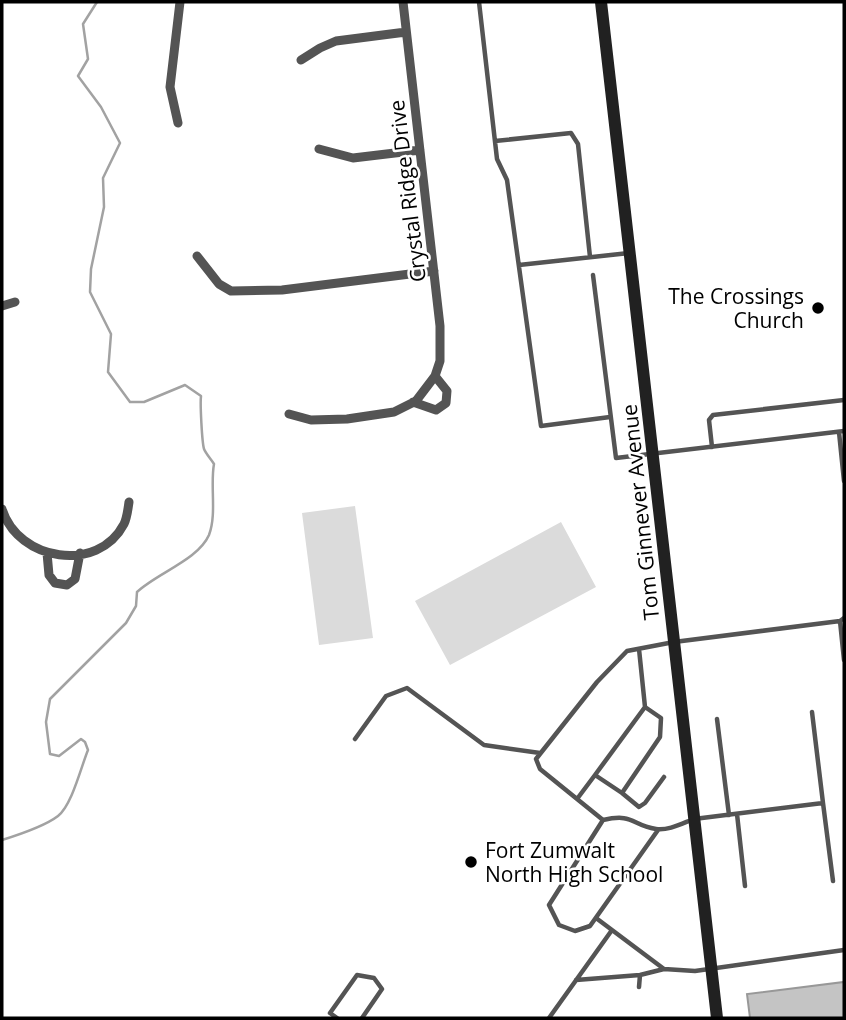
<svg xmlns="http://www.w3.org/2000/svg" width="846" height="1020" viewBox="0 0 846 1020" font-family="'Open Sans',sans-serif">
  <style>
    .green { fill: #dbdbdb }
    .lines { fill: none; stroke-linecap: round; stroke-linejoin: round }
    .stream { stroke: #a2a2a2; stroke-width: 2.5 }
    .building { fill: #c4c4c4; stroke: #989898; stroke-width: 2 }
    .lane { stroke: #545454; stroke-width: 4.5 }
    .street { stroke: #545454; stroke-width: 9 }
    .secondary { stroke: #212121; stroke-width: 12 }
    .poi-dot { fill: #000; stroke: #fff; stroke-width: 2.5 }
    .labels { text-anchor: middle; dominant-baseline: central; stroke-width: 5; stroke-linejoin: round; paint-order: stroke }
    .street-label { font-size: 21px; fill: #000; stroke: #fff }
    .poi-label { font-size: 21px; fill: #000; stroke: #fff; text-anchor: end }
  </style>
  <rect width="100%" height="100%" fill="#fff"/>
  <!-- green -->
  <path class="green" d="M 355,506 L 373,638 L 319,645 L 302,513 Z
    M 561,522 L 596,587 L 450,665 L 415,601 Z"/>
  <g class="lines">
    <!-- stream -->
    <path class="stream" d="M 2,840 C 18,835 45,826 58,816 C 72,805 81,767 88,750 L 85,742 L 81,739 L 59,756 L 50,754 L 46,722 L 50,699 L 126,623 L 136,606 L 137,592 C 157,573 198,560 209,535 C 217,514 210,485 214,464 C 211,459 206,454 204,449 C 202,442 200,404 201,396 L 185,385 L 144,402 L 130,402 L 108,372 L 111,334 L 90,292 L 91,269 L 104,207 L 103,178 L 120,143 L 101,107 L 78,76 L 88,59 L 83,24 L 97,2"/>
  </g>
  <!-- building -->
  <path class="building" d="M 844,982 L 844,1018 L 750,1018 L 747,994 Z"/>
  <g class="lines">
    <!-- lane -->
    <path class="lane" d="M 479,2 L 497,159 L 507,180 L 541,426 L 610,417
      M 495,141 L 571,133 L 578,144 L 590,257
      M 519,265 L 629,253
      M 593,275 L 616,458 L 844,431
      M 839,432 L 844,481
      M 712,447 L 709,420 L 713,415 L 844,400
      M 844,618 L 840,621 L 844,660
      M 639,649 L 645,707 L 661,718 L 660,737 L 622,793 L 639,807 L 645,803 L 664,777
      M 717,719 L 729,815
      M 355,739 L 386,696 L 407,688 L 484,745 L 540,753
      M 595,775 L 645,707
      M 577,799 L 595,775 L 622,793
      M 823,803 L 833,881
      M 737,814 L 745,886
      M 603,820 L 540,769 L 536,759 L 597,682 L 627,651 L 674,642 L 840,621
      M 658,830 L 590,926 L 575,931 L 559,925 L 549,905 L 603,820 C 634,813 631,825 656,829 C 668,831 683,823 694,819 L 823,803 L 812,712
      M 664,969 L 695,971 L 844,950
      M 576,980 L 640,975 L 664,969 L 596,918
      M 639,987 L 640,975
      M 337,1018 L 330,1013 L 357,975 L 374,978 L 382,989 L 362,1018
      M 549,1018 L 612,930"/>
    <!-- street -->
    <path class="street" d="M 301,60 L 320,48 L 336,41 L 406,32
      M 178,123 L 170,87 L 180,2
      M 319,149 L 353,158 L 420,150
      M 197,256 L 219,284 L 231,291 L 282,290 L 434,271
      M 2,306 L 15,302
      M 413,402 L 436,410 L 446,403 L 447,391 L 435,376
      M 289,414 L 311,420 L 347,419 L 394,412 L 416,401 L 435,376 L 440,361 L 440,326 L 403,2
      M 2,509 C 18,561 98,574 124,524 C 127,518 128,509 129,502
      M 47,553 L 49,575 L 55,583 L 67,585 L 75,579 L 80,553"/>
    <!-- secondary -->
    <path class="secondary" d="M 601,2 L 717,1018"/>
  </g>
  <!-- markers -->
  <g class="poi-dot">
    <circle cx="818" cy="308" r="7"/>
    <circle cx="471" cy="862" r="7"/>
  </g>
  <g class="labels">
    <!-- street labels -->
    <g class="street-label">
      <text transform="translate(407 191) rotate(-97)">Crystal Ridge Drive</text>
      <text transform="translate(640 512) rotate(-96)">Tom Ginnever Avenue</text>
    </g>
    <!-- poi labels -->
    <g class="poi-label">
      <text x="804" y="296">The Crossings<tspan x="804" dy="24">Church</tspan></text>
      <text x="485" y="850" text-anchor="start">Fort Zumwalt<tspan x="485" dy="24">North High School</tspan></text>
    </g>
  </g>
  <!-- border -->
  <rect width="846" height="1020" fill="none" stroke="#000000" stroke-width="7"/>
</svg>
